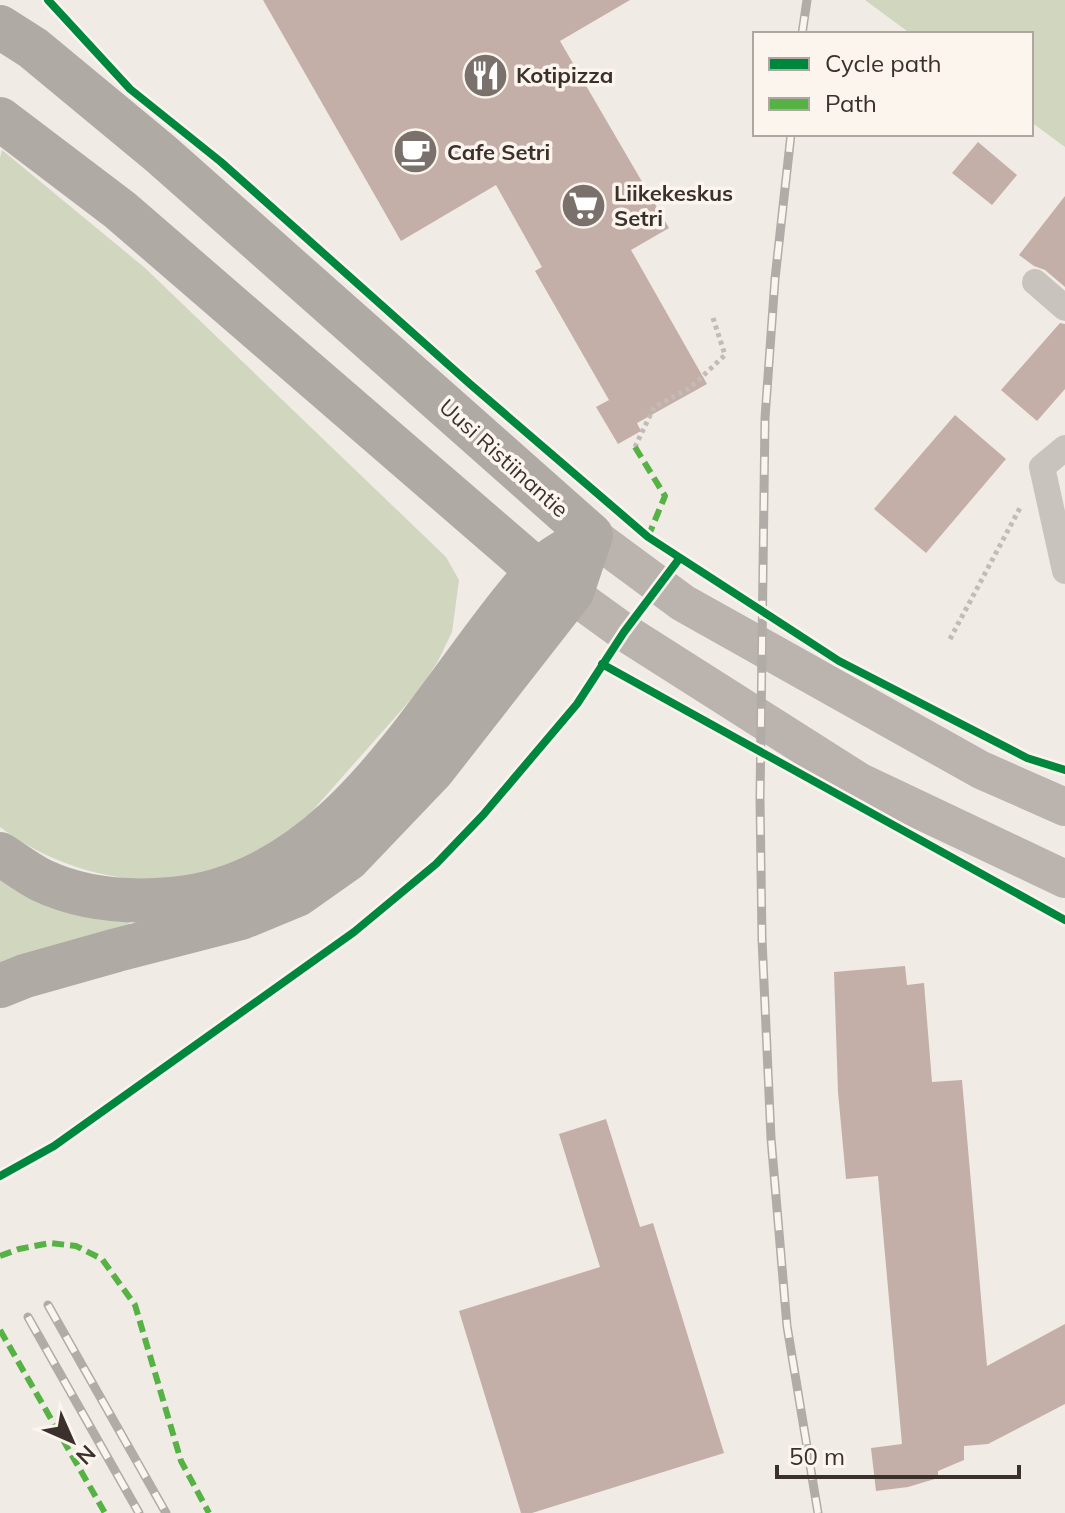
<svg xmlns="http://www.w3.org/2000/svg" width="1065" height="1513" viewBox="0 0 1065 1513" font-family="Mulish,sans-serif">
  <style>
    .green { fill: #d1d6bf }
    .building { fill: #c3afa7 }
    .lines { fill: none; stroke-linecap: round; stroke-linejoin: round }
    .path { stroke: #c2bbb6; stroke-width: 5; stroke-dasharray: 4 4; stroke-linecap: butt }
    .street { stroke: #c9c3be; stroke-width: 26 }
    .secondary { stroke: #bab3ae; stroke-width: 38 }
    .highway { stroke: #afaaa4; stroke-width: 44 }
    .rail-casing { stroke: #b1aca8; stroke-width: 9 }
    .rail { stroke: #fbf5ee; stroke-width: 6; stroke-dasharray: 18; stroke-linecap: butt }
    .quiet { stroke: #57b246; stroke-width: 6; stroke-dasharray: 12 6; stroke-linecap: butt }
    .cycleway-casing { stroke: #fbf5ee; stroke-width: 13 }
    .cycleway { stroke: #00873e; stroke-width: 8 }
    .labels { text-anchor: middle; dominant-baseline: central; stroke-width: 7; stroke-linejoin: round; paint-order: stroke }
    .poi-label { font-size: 22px; font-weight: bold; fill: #3b302b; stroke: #fbf5ee; text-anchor: start }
    .street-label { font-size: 22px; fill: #3b302b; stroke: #fbf5ee }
  </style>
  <rect width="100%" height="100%" fill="#f0ebe5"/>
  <!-- green -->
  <path class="green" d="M 865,0 L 1065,0 L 1065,147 L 1031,122 L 1031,34 L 911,34 Z
    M 2,150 L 145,268 L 446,557 L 459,580 L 452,632 L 438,661 L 421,688 L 298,827 C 277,843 225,872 199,877 C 129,888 57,870 0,827 L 0,158 Z
    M 0,872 L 129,915 L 130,933 L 0,970 Z"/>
  <!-- building -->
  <path class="building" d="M 263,0 L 630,0 L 560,41 L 669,228 L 631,250 L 707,384 L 637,423 L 641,431 L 618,444 L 596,407 L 609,400 L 535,271 L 542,267 L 496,185 L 401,241 Z
    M 978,142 L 1017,175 L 992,205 L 952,173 Z
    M 1065,196 L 1065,287 L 1045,270 L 1034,266 L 1019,255 Z
    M 1060,323 L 1065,324 L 1065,389 L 1037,421 L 1001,390 Z
    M 955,415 L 1006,459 L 926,553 L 874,509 Z
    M 905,966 L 907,985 L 924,983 L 932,1082 L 962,1080 L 987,1366 L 1065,1324 L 1065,1404 L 988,1444 L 964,1446 L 964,1460 L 938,1471 L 938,1478 L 908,1487 L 876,1491 L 871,1448 L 902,1444 L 878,1176 L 846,1179 L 838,1092 L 834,972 Z
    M 606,1119 L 640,1227 L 653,1223 L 724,1453 L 532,1513 L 521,1513 L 459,1311 L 600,1267 L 559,1134 Z"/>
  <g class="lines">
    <!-- path -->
    <path class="path" d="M 635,447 L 654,407 L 690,388 L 725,355 L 713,318
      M 950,639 L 1021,506"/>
    <!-- street -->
    <path class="street" d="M 1035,282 L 1065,308
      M 1065,448 L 1042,467 L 1065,571"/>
    <!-- secondary -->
    <path class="secondary" d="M 591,535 L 683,603 L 981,770 L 1065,807
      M 548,577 L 624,632 L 860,782 L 1065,879"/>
    <!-- highway -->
    <path class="highway" d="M 0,27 L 33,48 L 161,154 L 591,535
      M 0,119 L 120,210 L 538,571
      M 0,854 C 13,862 27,873 41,880 C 81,899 128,903 172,899 C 345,884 432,689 536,573 C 550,558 574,547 591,535
      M 0,986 L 25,976 L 117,950 L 241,918 L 297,895 L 348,859 L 433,770 L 572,592 L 591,535"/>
    <defs>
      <path id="rail" d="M 802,34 L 807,0
        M 791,134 L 775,279 L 765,418 L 760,799 L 762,939 L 771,1138 L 787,1326 L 818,1513
        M 48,1305 L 166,1513
        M 28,1317 L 139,1513"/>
    </defs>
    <!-- rail casing -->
    <use href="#rail" class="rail-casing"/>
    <!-- rail -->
    <use href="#rail" class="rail"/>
    <!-- quiet -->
    <path class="quiet" d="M 635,447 L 665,496 L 648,537
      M 0,1256 L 19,1249 L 50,1243 L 76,1246 L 102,1259 L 135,1305 L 181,1461 L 209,1513
      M 0,1330 L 105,1513"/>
    <defs>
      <path id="cycleway" d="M 48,0 L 130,89 L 221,162 L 470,384 L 648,537 L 839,661 L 1027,758 L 1065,770
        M 602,664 L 1065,920
        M 0,1176 L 54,1146 L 354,932 L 436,864 L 483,815 L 577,704 L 624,632 L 679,559"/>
    </defs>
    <!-- cycleway casing -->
    <use href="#cycleway" class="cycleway-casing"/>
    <!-- cycleway -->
    <use href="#cycleway" class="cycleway"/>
  </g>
  <!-- icons -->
  <defs>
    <symbol id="restaurant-disc" viewBox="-11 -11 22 22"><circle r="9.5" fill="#7a716c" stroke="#fbf5ee"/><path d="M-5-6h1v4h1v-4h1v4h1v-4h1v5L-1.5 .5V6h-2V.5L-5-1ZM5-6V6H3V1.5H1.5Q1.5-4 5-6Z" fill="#fff"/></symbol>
    <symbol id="cafe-disc" viewBox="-11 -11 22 22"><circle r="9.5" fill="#7a716c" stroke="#fbf5ee"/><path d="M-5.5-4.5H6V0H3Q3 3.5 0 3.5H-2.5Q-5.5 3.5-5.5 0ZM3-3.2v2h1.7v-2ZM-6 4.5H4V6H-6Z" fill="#fff"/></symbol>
    <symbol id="supermarket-disc" viewBox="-11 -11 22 22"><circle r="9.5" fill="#7a716c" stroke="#fbf5ee"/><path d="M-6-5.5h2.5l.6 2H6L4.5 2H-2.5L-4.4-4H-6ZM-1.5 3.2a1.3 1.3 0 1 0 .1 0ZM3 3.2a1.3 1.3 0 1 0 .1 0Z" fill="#fff"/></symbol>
  </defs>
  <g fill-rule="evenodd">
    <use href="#restaurant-disc" x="460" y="50" width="51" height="51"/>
    <use href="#cafe-disc" x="390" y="126" width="51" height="51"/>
    <use href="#supermarket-disc" x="558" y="180" width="51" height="51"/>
  </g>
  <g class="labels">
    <!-- poi labels -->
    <g class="poi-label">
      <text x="516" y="75">Kotipizza</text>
      <text x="447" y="152">Cafe Setri</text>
      <text x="614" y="193">Liikekeskus<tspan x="614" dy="25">Setri</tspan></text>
    </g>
    <!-- street labels -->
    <g class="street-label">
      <text transform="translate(504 458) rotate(42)">Uusi Ristiinantie</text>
    </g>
  </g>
  <!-- legend -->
  <rect x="753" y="32" width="280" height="104" fill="#fbf5ee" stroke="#aea6a0" stroke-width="2"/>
  <rect x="769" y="58" width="40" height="12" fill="#00873e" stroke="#aea6a0" stroke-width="2"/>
  <text x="825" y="72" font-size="24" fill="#3b302b">Cycle path</text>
  <rect x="769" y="98" width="40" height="12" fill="#57b246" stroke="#aea6a0" stroke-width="2"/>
  <text x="825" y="112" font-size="24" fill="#3b302b">Path</text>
  <!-- north arrow -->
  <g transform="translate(72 1441) rotate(135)" stroke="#fbf5ee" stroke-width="6" paint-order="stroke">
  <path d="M0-6L14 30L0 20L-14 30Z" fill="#3b302b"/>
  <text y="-12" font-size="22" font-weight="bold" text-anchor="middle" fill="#3b302b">N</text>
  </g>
  <!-- scale -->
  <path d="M777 1465v12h242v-12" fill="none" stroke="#3b302b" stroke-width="4"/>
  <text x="789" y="1465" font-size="24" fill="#3b302b" stroke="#fbf5ee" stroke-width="6" paint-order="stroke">50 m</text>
</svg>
